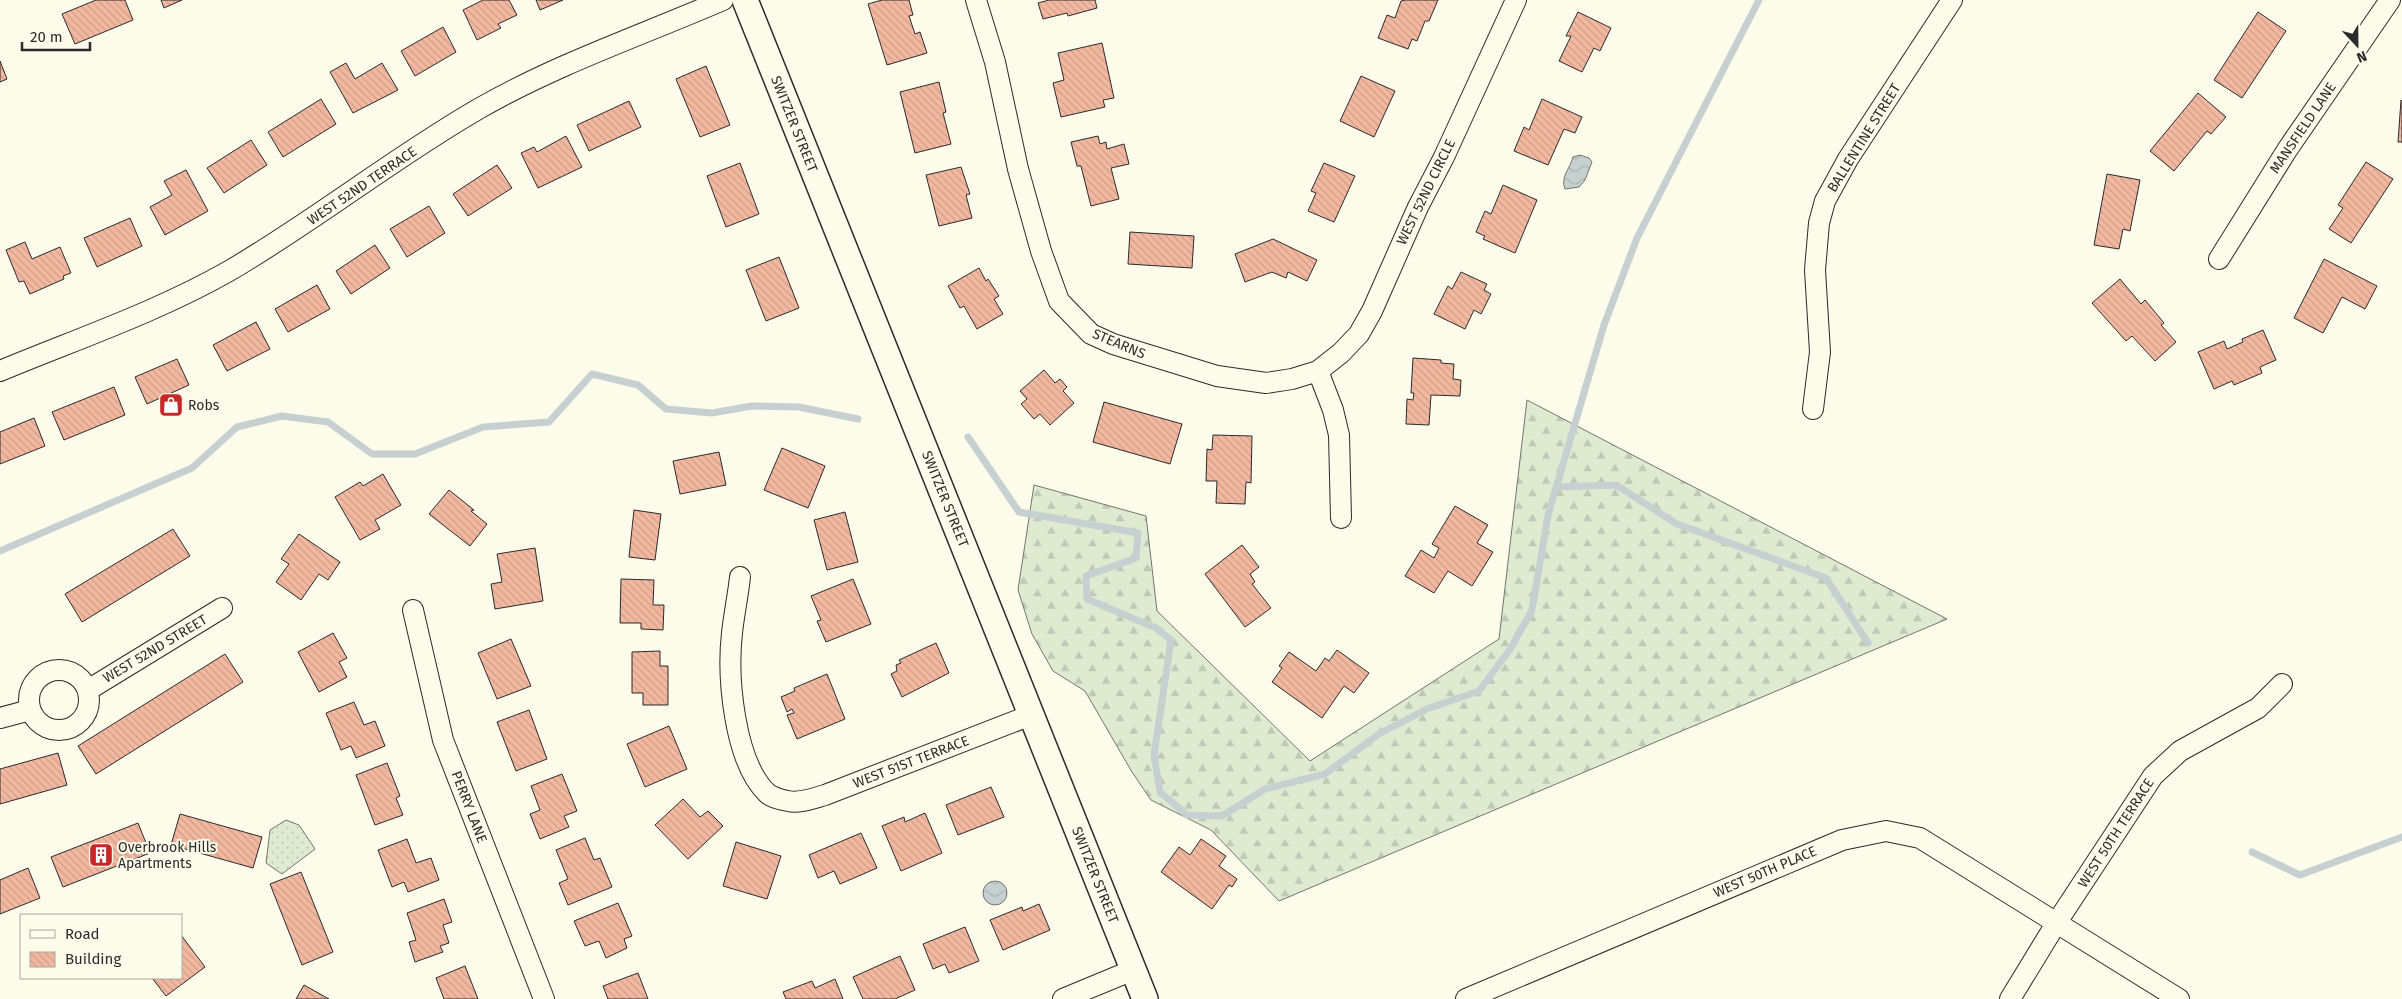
<svg xmlns="http://www.w3.org/2000/svg" width="2402" height="999" viewBox="0 0 2402 999" font-family="'Fira Sans',sans-serif">
  <style>
    .green { fill: url(#green-dots); stroke: #74746e }
    .forest { fill: url(#forest-firs); stroke: #74746e }
    .water { fill: url(#water-waves); stroke: #74746e }
    .lines { fill: none; stroke-linecap: round; stroke-linejoin: round }
    .stream { stroke: #c7d0d0; stroke-width: 7 }
    .building { fill: url(#building-back-hatch); stroke: #2b2b2b }
    .minor-casing { stroke: #2b2b2b; stroke-width: 22 }
    .tertiary-casing { stroke: #2b2b2b; stroke-width: 28 }
    .minor { stroke: #fdfbea; stroke-width: 20 }
    .tertiary { stroke: #fdfbea; stroke-width: 25 }
    .labels { text-anchor: middle; dominant-baseline: central; stroke-width: 4; stroke-linejoin: round; paint-order: stroke }
    .street-label { font-size: 14px; fill: #2b2b2b; stroke: #fdfbea }
    .poi-label { font-size: 14px; fill: #2b2b2b; stroke: #fdfbea; text-anchor: start }
  </style>
  <defs>
    <pattern id="green-dots" width="8" height="8" patternUnits="userSpaceOnUse" patternTransform="scale(1.25)"><rect width="8" height="8" fill="#deebd1"/><path d="M2 2h.1M6 6h.1" fill="none" stroke="#bfcab4" stroke-width="1.8" stroke-linecap="round"/></pattern>
    <pattern id="forest-firs" width="22" height="20" patternUnits="userSpaceOnUse" patternTransform="scale(1.25)"><rect width="22" height="20" fill="#deebd1"/><path d="M5 1l3.5 6h-7zM16 11l3.5 6h-7z" fill="#bfcab4"/></pattern>
    <pattern id="water-waves" width="16" height="10" patternUnits="userSpaceOnUse" patternTransform="scale(1.25)"><rect width="16" height="10" fill="#c7d0d0"/><path d="M0 5q4-4 8 0t8 0" fill="none" stroke="#abb3b3"/></pattern>
    <pattern id="building-back-hatch" width="6" height="6" patternUnits="userSpaceOnUse" patternTransform="scale(1.25)"><rect width="6" height="6" fill="#f2b8a0"/><path d="M-1 5l2 2M0 0l6 6M5-1l2 2" fill="none" stroke="#d09e8a"/></pattern>
  </defs>
  <rect width="100%" height="100%" fill="#fdfbea"/>
  <!-- green -->
  <path class="green" d="M 286,820 L 299,825 L 315,849 L 282,874 L 266,863 L 270,830 Z"/>
  <!-- forest -->
  <path class="forest" d="M 1527,400 L 1947,619 L 1279,901 L 1211,830 L 1151,800 L 1132,772 L 1085,691 L 1053,671 L 1032,634 L 1018,590 L 1034,485 L 1146,516 L 1157,611 L 1310,761 L 1499,639 Z"/>
  <!-- water -->
  <path class="water" d="M 1580,155 L 1589,158 L 1592,162 L 1585,180 L 1579,187 L 1565,189 C 1560,177 1570,169 1573,157 Z
    M983 893a12 12 0 1 1 24 0a12 12 0 1 1-24 0Z"/>
  <g class="lines">
    <!-- stream -->
    <path class="stream" d="M 968,437 L 1019,512 L 1138,533 L 1136,558 L 1086,576 L 1087,599 L 1156,628 L 1171,640 L 1154,755 L 1160,792 L 1187,815 L 1222,816 L 1265,789 L 1325,774 L 1379,734 L 1427,709 L 1479,691 L 1511,648 L 1532,610 L 1548,515 L 1604,325 L 1637,238 L 1759,0
      M 1556,487 L 1616,485 L 1677,524 L 1826,578 L 1868,643
      M 0,551 L 192,468 L 237,427 L 282,416 L 328,422 L 372,454 L 415,454 L 483,427 L 549,422 L 592,374 L 638,385 L 666,409 L 712,413 L 752,406 L 799,407 L 858,419
      M 2252,852 L 2300,875 L 2402,837"/>
  </g>
  <!-- building -->
  <path class="building" d="M 96,0 L 125,0 L 133,20 L 75,44 L 62,14 Z
    M 161,0 L 182,0 L 164,8 Z
    M 483,0 L 509,0 L 517,15 L 498,24 L 501,28 L 477,40 L 463,10 Z
    M 536,0 L 563,0 L 540,10 Z
    M 882,0 L 909,0 L 913,15 L 909,16 L 915,34 L 920,32 L 927,53 L 887,65 L 868,4 Z
    M 1049,0 L 1095,0 L 1097,8 L 1068,16 L 1067,13 L 1043,19 L 1038,3 Z
    M 1405,0 L 1438,0 L 1429,21 L 1425,21 L 1417,41 L 1412,39 L 1408,49 L 1378,38 L 1387,15 L 1395,18 L 1401,1 Z
    M 1578,12 L 1611,28 L 1600,51 L 1594,48 L 1582,72 L 1559,61 L 1571,36 L 1566,36 Z
    M 2258,12 L 2286,31 L 2242,98 L 2214,80 Z
    M 443,27 L 456,52 L 415,76 L 401,51 Z
    M 1102,43 L 1114,98 L 1103,100 L 1105,107 L 1061,117 L 1053,83 L 1064,80 L 1058,53 Z
    M 0,61 L 7,79 L 0,82 Z
    M 346,63 L 355,79 L 382,63 L 398,90 L 353,113 L 330,72 Z
    M 706,66 L 730,125 L 700,137 L 676,79 Z
    M 1361,76 L 1395,91 L 1374,137 L 1340,121 Z
    M 939,82 L 946,112 L 943,113 L 951,144 L 915,153 L 900,92 Z
    M 2198,93 L 2226,117 L 2211,134 L 2207,131 L 2174,171 L 2150,151 Z
    M 321,99 L 336,124 L 283,157 L 268,132 Z
    M 1542,99 L 1582,117 L 1575,133 L 1564,129 L 1548,165 L 1514,151 L 1524,127 L 1529,130 Z
    M 2401,100 L 2402,101 L 2402,142 L 2398,142 Z
    M 629,101 L 641,127 L 589,151 L 577,125 Z
    M 566,136 L 582,167 L 538,188 L 521,153 L 534,147 L 537,152 Z
    M 1098,136 L 1100,144 L 1106,142 L 1107,149 L 1124,144 L 1129,164 L 1111,168 L 1119,199 L 1091,206 L 1081,166 L 1077,166 L 1071,142 Z
    M 251,140 L 267,165 L 224,193 L 207,168 Z
    M 2366,162 L 2393,179 L 2351,243 L 2329,229 L 2343,208 L 2338,205 Z
    M 740,163 L 759,214 L 726,227 L 707,176 Z
    M 1324,163 L 1355,176 L 1334,222 L 1308,211 L 1316,193 L 1311,191 Z
    M 497,165 L 512,188 L 468,216 L 453,194 Z
    M 961,167 L 970,194 L 966,195 L 972,218 L 939,226 L 926,175 Z
    M 186,170 L 208,211 L 165,235 L 150,207 L 172,195 L 164,181 Z
    M 2107,174 L 2140,180 L 2130,231 L 2123,229 L 2119,249 L 2094,245 Z
    M 1503,185 L 1537,200 L 1515,253 L 1483,239 L 1485,236 L 1476,232 L 1485,211 L 1491,214 Z
    M 429,206 L 445,233 L 407,257 L 390,229 Z
    M 130,218 L 142,246 L 97,267 L 84,238 Z
    M 1130,232 L 1194,236 L 1192,268 L 1128,264 Z
    M 1273,239 L 1317,260 L 1307,281 L 1288,272 L 1286,278 L 1272,272 L 1245,282 L 1235,254 Z
    M 25,242 L 32,259 L 60,247 L 71,273 L 63,276 L 64,279 L 30,294 L 24,281 L 19,282 L 6,250 Z
    M 375,245 L 390,268 L 351,294 L 336,271 Z
    M 779,257 L 799,308 L 766,321 L 746,270 Z
    M 2324,259 L 2377,286 L 2365,309 L 2342,297 L 2323,333 L 2294,318 Z
    M 979,268 L 986,281 L 988,279 L 999,296 L 994,299 L 1003,314 L 977,329 L 964,306 L 960,308 L 948,286 Z
    M 1461,272 L 1487,284 L 1484,290 L 1491,294 L 1481,314 L 1474,310 L 1465,329 L 1434,314 L 1448,286 L 1452,289 Z
    M 2120,279 L 2141,304 L 2145,300 L 2164,323 L 2161,325 L 2176,342 L 2155,361 L 2132,336 L 2126,341 L 2092,303 Z
    M 317,285 L 330,309 L 288,332 L 275,309 Z
    M 256,322 L 270,349 L 227,371 L 213,345 Z
    M 2263,330 L 2276,360 L 2260,367 L 2262,373 L 2234,385 L 2232,381 L 2214,389 L 2198,352 L 2224,341 L 2227,349 L 2243,342 L 2242,339 Z
    M 1413,358 L 1441,360 L 1441,363 L 1454,364 L 1453,379 L 1461,380 L 1460,396 L 1431,395 L 1429,425 L 1406,424 L 1407,399 L 1413,400 L 1414,393 L 1411,393 Z
    M 177,359 L 189,385 L 147,404 L 135,377 Z
    M 1044,370 L 1055,383 L 1060,379 L 1067,387 L 1063,391 L 1074,403 L 1050,425 L 1040,414 L 1034,419 L 1021,404 L 1027,399 L 1020,391 Z
    M 114,387 L 125,415 L 64,440 L 52,412 Z
    M 1104,402 L 1182,424 L 1170,464 L 1093,442 Z
    M 34,418 L 45,446 L 0,464 L 0,432 Z
    M 1213,435 L 1252,436 L 1251,483 L 1246,482 L 1245,504 L 1216,503 L 1217,481 L 1206,481 L 1207,449 L 1212,450 Z
    M 782,448 L 825,466 L 808,508 L 764,490 Z
    M 719,452 L 726,485 L 680,494 L 673,461 Z
    M 383,474 L 401,505 L 375,520 L 380,529 L 360,540 L 335,497 L 360,482 L 363,486 Z
    M 449,490 L 474,510 L 471,511 L 487,524 L 470,546 L 429,514 Z
    M 1455,506 L 1488,525 L 1477,543 L 1493,552 L 1472,586 L 1448,571 L 1434,593 L 1405,576 L 1421,550 L 1434,558 L 1439,548 L 1432,544 Z
    M 634,510 L 661,514 L 655,560 L 629,557 Z
    M 845,512 L 858,562 L 827,570 L 814,520 Z
    M 173,529 L 190,556 L 82,622 L 65,594 Z
    M 299,534 L 340,562 L 328,580 L 319,574 L 301,600 L 276,582 L 289,564 L 281,559 Z
    M 1242,545 L 1259,567 L 1250,574 L 1255,582 L 1252,584 L 1271,608 L 1245,627 L 1205,574 Z
    M 535,548 L 543,601 L 495,609 L 491,584 L 502,582 L 497,554 Z
    M 621,579 L 654,580 L 653,605 L 664,605 L 663,630 L 641,629 L 641,623 L 620,623 Z
    M 853,579 L 871,624 L 826,642 L 817,621 L 821,620 L 811,596 Z
    M 333,633 L 347,658 L 339,662 L 347,677 L 319,692 L 298,652 Z
    M 511,639 L 531,686 L 497,699 L 478,653 Z
    M 936,643 L 949,673 L 902,697 L 891,674 L 897,671 L 896,665 L 901,663 L 899,660 Z
    M 1337,650 L 1369,673 L 1354,693 L 1344,686 L 1322,718 L 1272,682 L 1282,668 L 1279,666 L 1289,652 L 1316,671 L 1325,658 L 1329,661 Z
    M 660,651 L 660,666 L 668,666 L 668,705 L 643,705 L 643,693 L 632,693 L 632,652 Z
    M 225,654 L 243,682 L 96,774 L 78,746 Z
    M 827,674 L 845,719 L 797,739 L 787,715 L 794,713 L 792,709 L 787,712 L 781,697 L 795,691 L 794,688 Z
    M 354,702 L 364,725 L 375,721 L 385,746 L 356,758 L 351,746 L 341,750 L 326,713 Z
    M 529,710 L 547,759 L 516,771 L 497,722 Z
    M 669,726 L 687,769 L 645,787 L 627,744 Z
    M 58,753 L 67,785 L 0,804 L 0,769 Z
    M 387,763 L 400,796 L 396,798 L 403,815 L 375,825 L 356,775 Z
    M 562,774 L 577,811 L 564,816 L 569,827 L 540,839 L 530,814 L 540,810 L 531,786 Z
    M 991,787 L 1004,817 L 958,835 L 946,805 Z
    M 683,799 L 700,817 L 708,811 L 723,826 L 688,859 L 655,825 Z
    M 925,813 L 942,853 L 901,871 L 882,826 L 904,817 L 905,822 Z
    M 180,814 L 262,837 L 253,868 L 171,845 Z
    M 138,823 L 150,853 L 63,887 L 51,857 Z
    M 861,833 L 877,868 L 840,884 L 834,871 L 818,878 L 809,855 Z
    M 585,838 L 594,860 L 600,858 L 612,887 L 568,905 L 559,883 L 568,879 L 556,850 Z
    M 407,839 L 416,863 L 431,858 L 439,880 L 408,892 L 404,882 L 392,887 L 378,850 Z
    M 1201,839 L 1226,856 L 1219,866 L 1237,879 L 1232,887 L 1229,885 L 1212,909 L 1161,872 L 1179,847 L 1190,855 Z
    M 736,842 L 781,856 L 767,899 L 723,886 Z
    M 28,868 L 40,898 L 0,914 L 0,880 Z
    M 301,872 L 333,952 L 302,965 L 270,884 Z
    M 444,899 L 452,922 L 443,925 L 449,943 L 440,946 L 443,952 L 415,962 L 409,942 L 416,940 L 407,913 Z
    M 618,903 L 632,936 L 624,939 L 627,948 L 606,958 L 599,941 L 585,946 L 574,921 Z
    M 1039,904 L 1050,930 L 1003,950 L 990,920 L 1022,907 L 1023,911 Z
    M 965,927 L 979,961 L 949,973 L 945,964 L 933,969 L 923,944 Z
    M 181,935 L 205,967 L 166,996 L 152,978 L 181,978 Z
    M 900,956 L 915,990 L 895,999 L 863,999 L 853,977 Z
    M 465,966 L 478,999 L 444,999 L 436,978 Z
    M 638,973 L 648,999 L 608,999 L 603,986 Z
    M 835,979 L 843,999 L 786,999 L 783,992 L 812,981 L 815,988 Z
    M 304,985 L 329,999 L 296,999 Z"/>
  <g class="lines">
    <defs>
      <path id="minor" d="M 976,0 L 995,62 L 1018,169 L 1041,251 L 1059,301 L 1091,334 L 1113,344 L 1217,376 L 1266,383 L 1292,379 L 1318,371 L 1341,353 L 1359,334 L 1372,311 L 1418,207 L 1444,157 L 1516,0
        M 2219,259 L 2287,150 L 2390,0
        M 0,371 C 77,339 157,312 229,271 C 315,221 393,158 480,108 C 557,64 642,35 723,0
        M 1318,371 L 1333,410 L 1339,435 L 1341,518
        M 1813,409 L 1820,352 L 1815,270 L 1819,223 L 1825,201 L 1848,159 L 1952,0
        M 740,577 C 738,596 734,614 732,633 C 727,677 734,761 767,793 C 771,797 782,800 788,801 C 799,804 814,798 825,795 L 1031,715
        M 413,610 L 443,740 L 544,999
        M29 700a30 30 0 1 1 60 0a30 30 0 1 1-60 0Z
        M 88,690 L 222,608
        M 0,718 L 30,710
        M 1063,999 L 1133,970
        M 1466,999 L 1842,840 L 1886,831 L 1920,838 L 2179,999
        M 2010,999 L 2057,922 L 2153,776 L 2180,751 L 2258,708 L 2282,684"/>
      <path id="tertiary" d="M 745,0 L 1145,999"/>
    </defs>
    <!-- minor casing -->
    <use href="#minor" class="minor-casing"/>
    <!-- tertiary casing -->
    <use href="#tertiary" class="tertiary-casing"/>
    <!-- minor -->
    <use href="#minor" class="minor"/>
    <!-- tertiary -->
    <use href="#tertiary" class="tertiary"/>
  </g>
  <!-- icons -->
  <defs>
    <symbol id="shop-square" viewBox="-11 -11 22 22"><rect x="-9" y="-9" width="18" height="18" rx="4" fill="#c62828" stroke="#fdfbea"/><path d="M-5-2.5h2.3a2.7 3.5 0 0 1 5.4 0H5L5.5 6h-11ZM-1.5-2.5h3a1.5 2.3 0 0 0-3 0Z" fill="#fff"/></symbol>
    <symbol id="building-square" viewBox="-11 -11 22 22"><rect x="-9" y="-9" width="18" height="18" rx="4" fill="#c62828" stroke="#fdfbea"/><path d="M-4-6H4V6H1V3H-1V6H-4ZM-2.5-4.3h1.7v1.8h-1.7ZM.8-4.3h1.7v1.8H.8ZM-2.5-1h1.7V.8h-1.7ZM.8-1h1.7V.8H.8Z" fill="#fff"/></symbol>
  </defs>
  <g fill-rule="evenodd">
    <use href="#shop-square" x="157" y="391" width="28" height="28"/>
    <use href="#building-square" x="87" y="841" width="28" height="28"/>
  </g>
  <g class="labels">
    <!-- street labels -->
    <g class="street-label">
      <text transform="translate(794 124) rotate(68)">SWITZER STREET</text>
      <text transform="translate(2303 128) rotate(-56)">MANSFIELD LANE</text>
      <text transform="translate(1864 138) rotate(-58)">BALLENTINE STREET</text>
      <text transform="translate(362 186) rotate(-34)">WEST 52ND TERRACE</text>
      <text transform="translate(1426 192) rotate(-64)">WEST 52ND CIRCLE</text>
      <text transform="translate(1119 344) rotate(23)">STEARNS</text>
      <text transform="translate(945 499) rotate(68)">SWITZER STREET</text>
      <text transform="translate(155 649) rotate(-31)">WEST 52ND STREET</text>
      <text transform="translate(911 762) rotate(-21)">WEST 51ST TERRACE</text>
      <text transform="translate(469 807) rotate(69)">PERRY LANE</text>
      <text transform="translate(2116 833) rotate(-57)">WEST 50TH TERRACE</text>
      <text transform="translate(1765 872) rotate(-23)">WEST 50TH PLACE</text>
      <text transform="translate(1095 875) rotate(68)">SWITZER STREET</text>
    </g>
    <!-- poi labels -->
    <g class="poi-label">
      <text x="188" y="405">Robs</text>
      <text x="118" y="847">Overbrook Hills<tspan x="118" dy="16">Apartments</tspan></text>
    </g>
  </g>
  <!-- legend -->
  <rect x="20" y="914" width="162" height="65" fill="#fdfbea" stroke="#a9a89e"/>
  <rect x="30" y="930" width="25" height="8" fill="#fdfbea" stroke="#a9a89e"/>
  <text x="65" y="939" font-size="15" fill="#2b2b2b">Road</text>
  <rect x="30" y="952" width="25" height="15" fill="url(#building-back-hatch)" stroke="#a9a89e"/>
  <text x="65" y="964" font-size="15" fill="#2b2b2b">Building</text>
  <!-- north arrow -->
  <g transform="translate(2357 45) rotate(158)" stroke="#fdfbea" stroke-width="4" paint-order="stroke">
  <path d="M0-4L9 19L0 12L-9 19Z" fill="#2b2b2b"/>
  <text y="-8" font-size="14" font-weight="bold" text-anchor="middle" fill="#2b2b2b">N</text>
  </g>
  <!-- scale -->
  <path d="M22 42v8h68v-8" fill="none" stroke="#2b2b2b" stroke-width="2.5"/>
  <text x="30" y="42" font-size="15" fill="#2b2b2b" stroke="#fdfbea" stroke-width="4" paint-order="stroke">20 m</text>
</svg>
